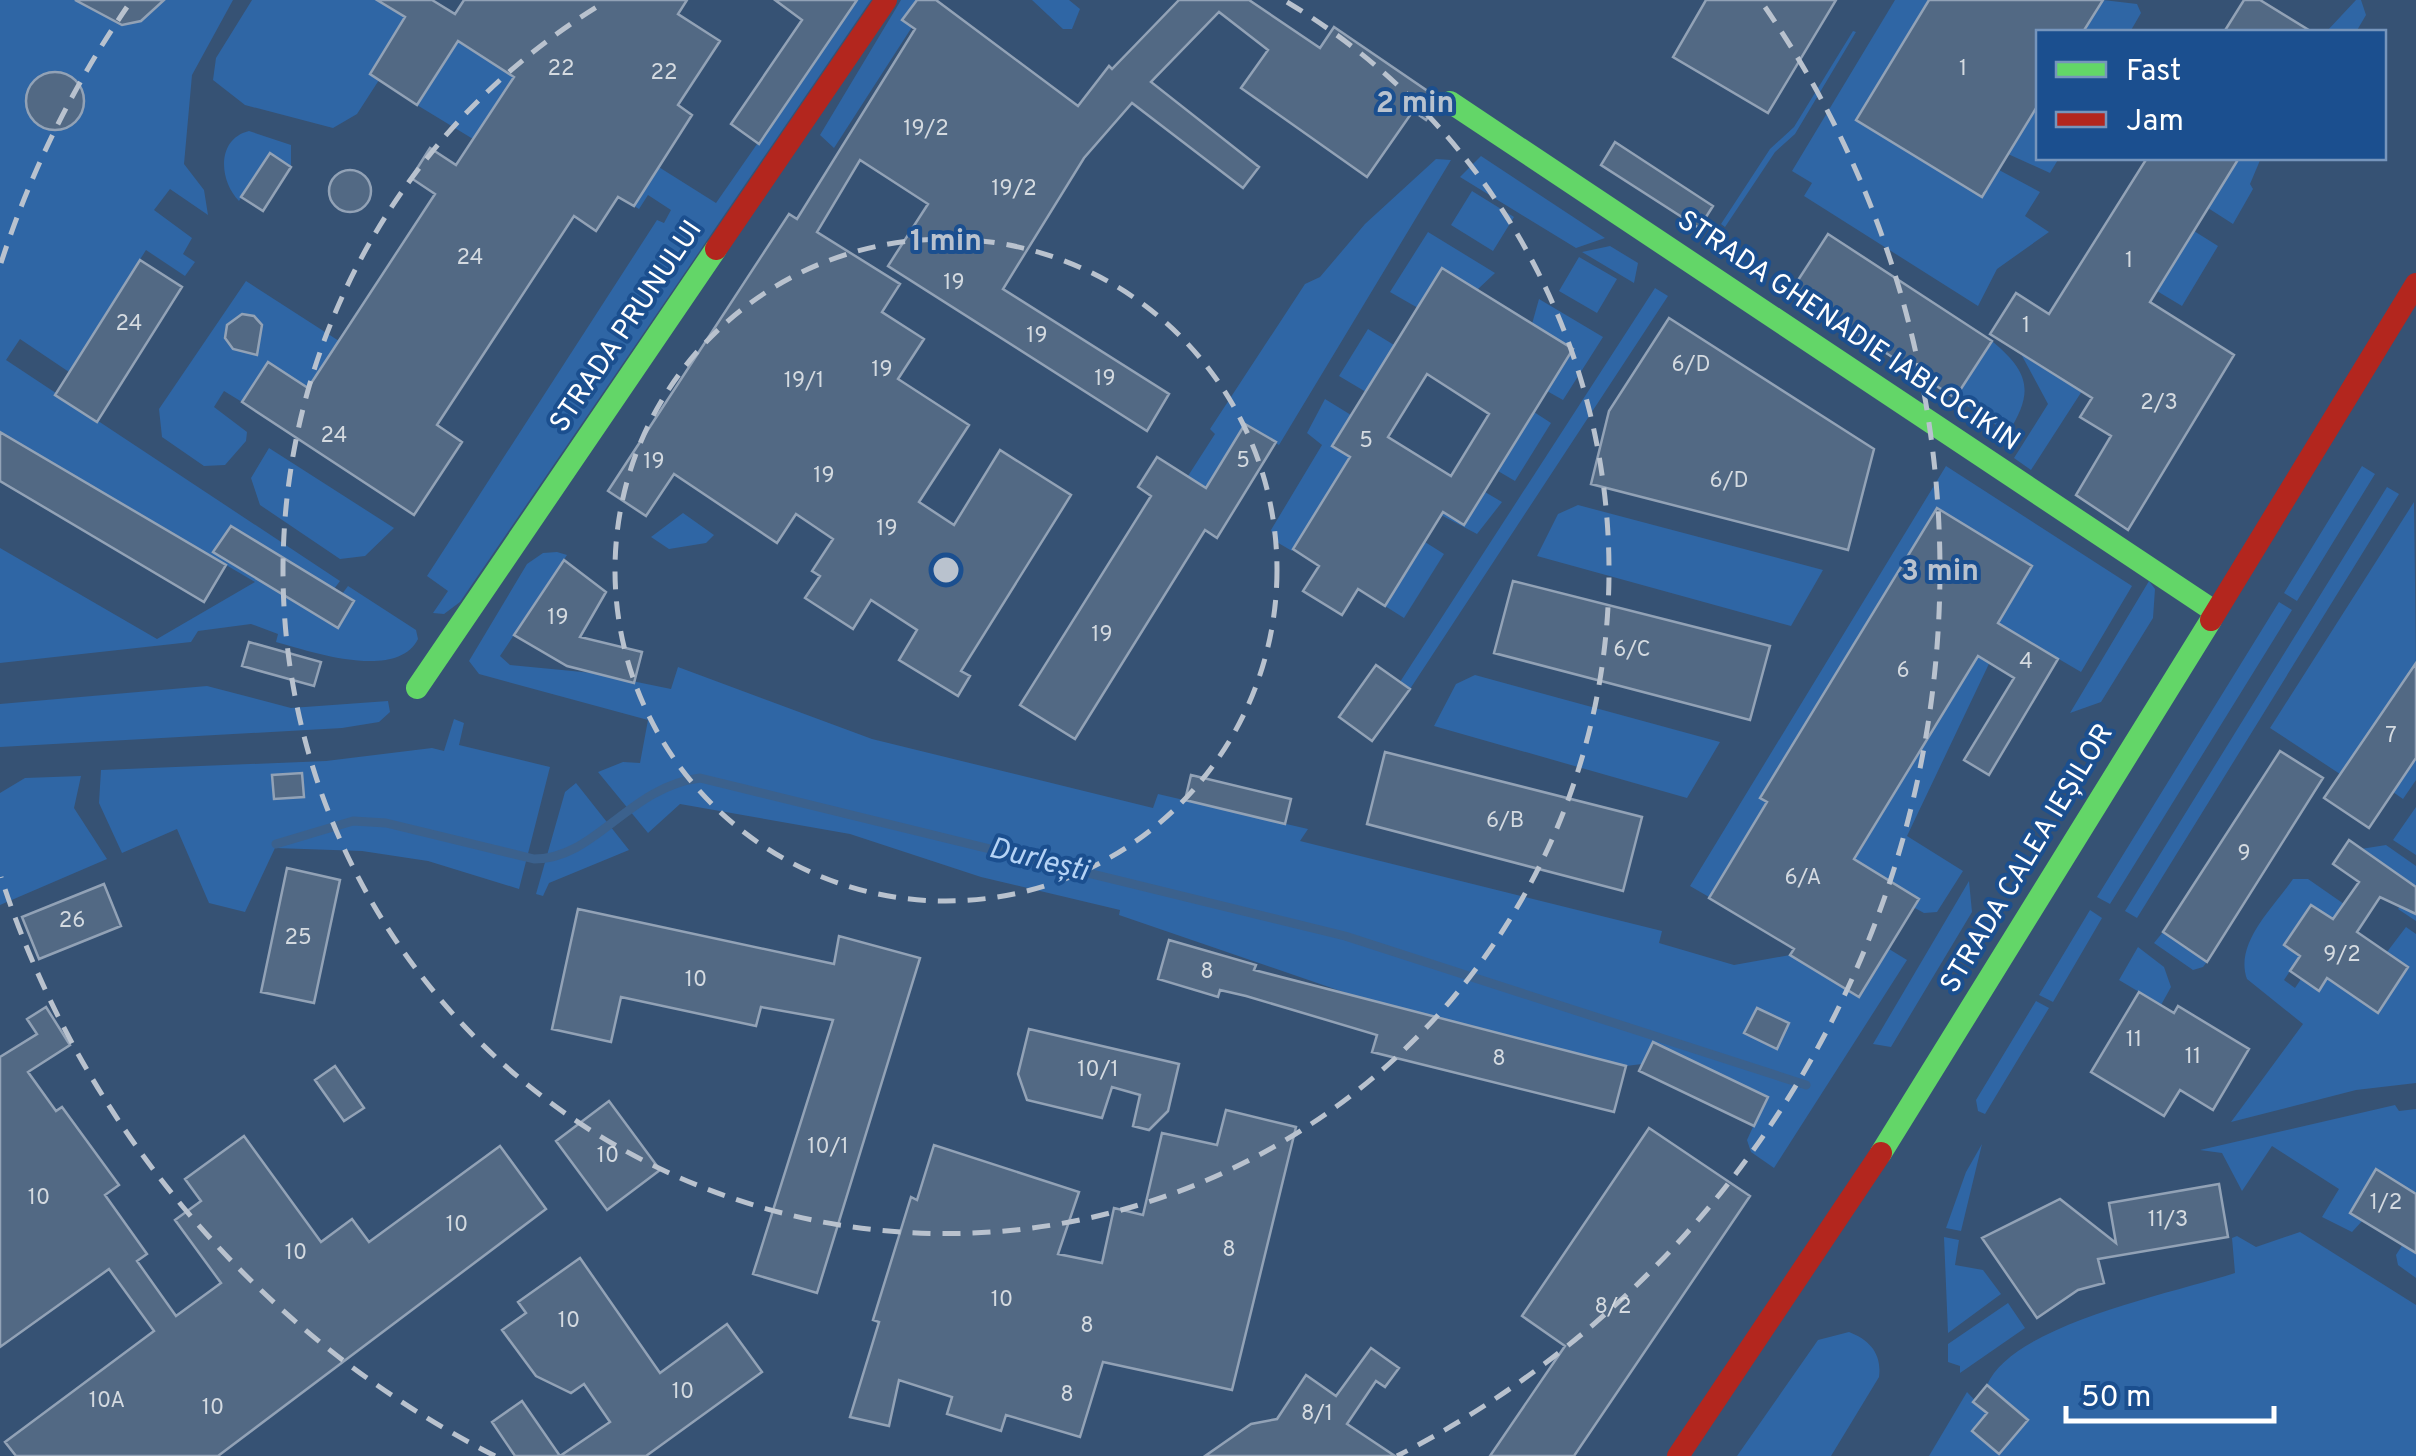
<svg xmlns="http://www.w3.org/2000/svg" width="2416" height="1456" viewBox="0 0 2416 1456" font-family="Overpass,sans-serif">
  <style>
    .green { fill: #2f66a5 }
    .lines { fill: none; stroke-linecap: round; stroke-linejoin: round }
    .stream { stroke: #3b618d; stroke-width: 9 }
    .building { fill: #526984; stroke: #92a2b6; stroke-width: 2.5; fill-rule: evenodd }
    .fast { stroke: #63d668; stroke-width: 22 }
    .jam { stroke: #b3261e; stroke-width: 22 }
    .ring { fill: none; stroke: #b9c2ce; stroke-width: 5; stroke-dasharray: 18 12 }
    .labels { text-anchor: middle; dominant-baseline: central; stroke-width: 8; stroke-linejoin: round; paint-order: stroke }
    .number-label { font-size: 22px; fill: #d4dae0 }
    .street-label { font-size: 28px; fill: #fff; stroke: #1b4f8f }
    .water-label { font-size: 30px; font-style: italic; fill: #b5d3f5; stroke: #1b4f8f }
    .centre { fill: #b9c2ce; stroke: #1b4f8f; stroke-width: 5 }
    .ring-label { font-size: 30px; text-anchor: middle; font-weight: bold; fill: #b9c2ce; stroke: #1b4f8f; stroke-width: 8; stroke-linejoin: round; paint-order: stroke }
  </style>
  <rect width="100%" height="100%" fill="#365274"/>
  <!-- green -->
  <path class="green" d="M 0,0 L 233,0 L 192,75 L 184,164 L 204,190 L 208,215 L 170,189 L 154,210 L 192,238 L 183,254 L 195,262 L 185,276 L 146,250 L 69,372 L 20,339 L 6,360 L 340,581 L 334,589 L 237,567 L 338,628 L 354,601 L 342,594 L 348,586 L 416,630 L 418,639 C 397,681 312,652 276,642 L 278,634 L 251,624 L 198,631 L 191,642 L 0,663 L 0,548 L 157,639 L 255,582 L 0,432 Z
    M 252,0 L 377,0 L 430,32 L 444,32 L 716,203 L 857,0 L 871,0 L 460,602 L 444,614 L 433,613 L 448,591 L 427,576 L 657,220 L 664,223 L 671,210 L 648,195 L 639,209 L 619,197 L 510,84 L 473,139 L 417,105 L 383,53 L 370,74 L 379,80 L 357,114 L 333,128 L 245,105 L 213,80 L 216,58 Z
    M 901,0 L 917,0 L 902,19 L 912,27 L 834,148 L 820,135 Z
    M 1032,0 L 1069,0 L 1080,9 L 1072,29 L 1063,29 Z
    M 1895,0 L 1929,0 L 1856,120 L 1981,197 L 1999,170 L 2040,192 L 2025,216 L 2049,232 L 1997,269 L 1978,306 L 1804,196 L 1812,183 L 1792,171 Z
    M 2103,0 L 2137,4 L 2141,13 L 2130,32 L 2083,32 Z
    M 2356,0 L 2361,0 L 2366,15 L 2356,32 L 2327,31 Z
    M 1853,31 L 1856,32 L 1795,134 L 1775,152 L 1725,227 L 1721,224 L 1770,149 L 1794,127 Z
    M 2038,105 L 2038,158 L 2059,158 L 2050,173 L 2008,154 Z
    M 249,131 L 291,145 L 291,167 L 270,154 L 239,201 C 219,181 216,139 249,131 Z
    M 1481,156 L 1605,238 L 1576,248 L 1460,177 Z
    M 2239,158 L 2261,158 L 2250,184 L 2253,189 L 2233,224 L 2208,208 Z
    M 1436,159 L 1451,160 L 1279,445 L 1245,424 L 1211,480 L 1240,499 L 1237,507 L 1188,476 L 1215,434 L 1210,429 L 1305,284 L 1320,277 L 1365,224 Z
    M 1472,191 L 1514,217 L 1493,251 L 1451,225 Z
    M 2194,231 L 2218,246 L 2182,306 L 2157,291 Z
    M 1428,232 L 1495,273 L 1477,290 L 1418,308 L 1390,292 Z
    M 1610,246 L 1638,263 L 1634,283 L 1582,252 Z
    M 1579,257 L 1617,279 L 1597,313 L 1559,291 Z
    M 246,281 L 339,341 L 308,388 L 268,362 L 242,402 L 224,391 L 214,407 L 247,432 L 246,441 L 225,465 L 204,466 L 162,437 L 159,409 Z
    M 1655,288 L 1668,296 L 1410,689 L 1400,682 Z
    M 1539,299 L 1603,337 L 1563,400 L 1547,391 L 1573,349 L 1532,324 Z
    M 1368,329 L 1394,345 L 1366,392 L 1339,376 Z
    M 1992,341 C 2030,373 2034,392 2008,433 L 1955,398 Z
    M 2020,352 L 2082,391 L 2031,470 L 2014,458 L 2048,404 Z
    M 1325,399 L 1351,415 L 1333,446 L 1350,457 L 1292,551 L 1275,541 L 1271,530 L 1322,445 L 1307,433 Z
    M 1534,412 L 1551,423 L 1515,481 L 1498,471 Z
    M 269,448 L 394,528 L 365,556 L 340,559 L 260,505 L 251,478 Z
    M 1946,466 L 2132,586 L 2081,672 L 2006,628 L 1907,836 L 1963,871 L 1937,912 L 1924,913 L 1913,907 L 1919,899 L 1854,859 L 2032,567 L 1937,508 L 1760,797 L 1767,802 L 1709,897 L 1690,886 Z
    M 2362,466 L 2375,474 L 2297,601 L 2284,593 Z
    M 2387,487 L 2399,494 L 2137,918 L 2125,911 Z
    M 1485,492 L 1502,502 L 1477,534 L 1441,515 L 1443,512 L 1464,525 Z
    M 2414,502 L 2416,663 L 2340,774 L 2270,728 Z
    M 1578,505 L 1823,570 L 1791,626 L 1537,556 L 1558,514 Z
    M 683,513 L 714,535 L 706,543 L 669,549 L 651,537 Z
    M 1425,542 L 1444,554 L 1404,618 L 1385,606 Z
    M 557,552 L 567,555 L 500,656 L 510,665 L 593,673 L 671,689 L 678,667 L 872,739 L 1153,808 L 1158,794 L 1308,829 L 1300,841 L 1662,931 L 1659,943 L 1734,965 L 1790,955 L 1859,997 L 1889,949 L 1907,960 L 1774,1168 L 1751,1152 L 1747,1140 L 1767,1096 L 1653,1042 L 1642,1064 L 1626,1066 L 1384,1006 L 1119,915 L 1120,910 L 981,877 L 850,834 L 680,804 L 648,833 L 598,772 L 623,762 L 640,763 L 648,720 L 479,674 L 469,661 L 527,564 L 543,553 Z
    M 2149,581 L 2155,589 L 2153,618 L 2101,702 L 2070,713 Z
    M 2279,602 L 2292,610 L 2110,904 L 2097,897 Z
    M 1475,675 L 1720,742 L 1687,798 L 1434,726 L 1456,684 Z
    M 207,686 L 291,708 L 388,701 L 390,712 L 379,722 L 342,728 L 0,747 L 0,704 Z
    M 454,719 L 464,723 L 459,745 L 550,767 L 519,889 L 428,861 L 362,851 L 275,848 L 245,912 L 209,903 L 177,829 L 122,853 L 99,803 L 101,770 L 326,761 L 432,748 L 444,751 Z
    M 2416,758 L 2416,780 L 2403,799 L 2393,792 Z
    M 81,776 L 74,808 L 107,859 L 0,905 L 0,793 L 25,778 Z
    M 576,783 L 629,850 L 549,883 L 543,896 L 536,894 L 565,792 Z
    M 2416,807 L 2416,855 L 2393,840 Z
    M 2386,845 L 2416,866 L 2416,921 L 2398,909 L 2414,887 L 2361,849 Z
    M 2293,879 L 2308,879 L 2344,904 L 2333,919 L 2311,905 L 2284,945 L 2300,956 L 2284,980 L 2295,988 L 2301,979 L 2319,990 L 2327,978 L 2378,1012 L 2408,968 L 2387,952 L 2406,927 L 2416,934 L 2416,1083 L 2356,1090 L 2231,1122 L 2303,1024 L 2247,979 C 2234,943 2274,907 2293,879 Z
    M 1969,881 L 1972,912 L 1891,1047 L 1873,1044 Z
    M 2090,910 L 2102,918 L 2053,1002 L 2039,995 Z
    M 2163,932 L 2207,962 L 2203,967 L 2193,970 L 2154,943 Z
    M 2138,947 L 2164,967 L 2171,987 L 2161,1005 L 2119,980 Z
    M 2036,1001 L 2049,1008 L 1985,1114 L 1978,1111 L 1976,1100 Z
    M 2395,1105 L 2399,1111 L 2416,1109 L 2416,1194 L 2376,1170 L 2351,1212 L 2363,1220 L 2352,1232 L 2322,1217 L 2339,1189 L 2272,1146 L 2242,1191 L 2222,1153 L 2200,1150 Z
    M 1982,1144 L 1961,1231 L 1946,1228 L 1966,1172 Z
    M 2300,1232 L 2416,1305 L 2416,1456 L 1929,1456 L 1967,1392 L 1987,1413 L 1972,1431 L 1999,1454 L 2028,1420 L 1987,1385 C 2012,1325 2170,1294 2235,1273 L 2232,1238 L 2237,1236 L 2256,1247 Z
    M 1944,1237 L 1959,1240 L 1955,1265 L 1983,1270 L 2001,1294 L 1948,1333 Z
    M 2403,1244 L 2416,1253 L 2416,1278 L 2398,1265 L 2396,1255 Z
    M 2008,1303 L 2025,1328 L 1960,1373 L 1960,1366 L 1948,1362 L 1948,1344 Z
    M 1849,1332 C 1870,1340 1882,1354 1879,1377 L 1831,1456 L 1737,1456 L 1818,1340 Z"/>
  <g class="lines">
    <!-- stream -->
    <path class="stream" d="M 276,844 L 353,821 L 386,823 L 534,859 C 596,859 628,787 700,778 L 1345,936 L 1806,1085"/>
  </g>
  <!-- building -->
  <path class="building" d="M 75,0 L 164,0 L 141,21 L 122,25 Z
    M 377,0 L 432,0 L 455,14 L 464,0 L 687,0 L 678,14 L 720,41 L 678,105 L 692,115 L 634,206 L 618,197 L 596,231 L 574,216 L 437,425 L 462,442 L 414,515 L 242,402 L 268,362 L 308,388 L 435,194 L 411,178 L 430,148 L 456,165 L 514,77 L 458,41 L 417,105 L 370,74 L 405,17 Z
    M 775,0 L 857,0 L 759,144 L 731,124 L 802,20 Z
    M 917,0 L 936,0 L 1078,106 L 1109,66 L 1112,69 L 1179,0 L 1249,0 L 1320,48 L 1334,27 L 1432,94 L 1432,111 L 1426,120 L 1413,111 L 1367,177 L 1241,88 L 1268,50 L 1219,12 L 1151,82 L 1259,167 L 1243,188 L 1132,103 L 1084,158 L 1003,289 L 1169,394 L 1147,431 L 888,266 L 928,204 L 860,160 L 817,232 L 900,284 L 882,312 L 924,339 L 898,379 L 969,425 L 919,502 L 954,525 L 1000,450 L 1071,495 L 961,671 L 970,676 L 958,696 L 899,660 L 917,630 L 871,600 L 853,629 L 805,598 L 820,576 L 812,571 L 833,539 L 796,514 L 777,543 L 674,474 L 646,516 L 608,491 L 789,214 L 797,219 L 915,29 L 902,20 Z
    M 1706,0 L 1836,0 L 1768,113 L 1673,57 Z
    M 1929,0 L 2103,0 L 2083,32 L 2038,32 L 2038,105 L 1982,197 L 1856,120 Z
    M 2244,0 L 2260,0 L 2312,32 L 2224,32 Z
    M26 101a29 29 0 1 1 58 0a29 29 0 1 1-58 0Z
    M 1615,142 L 1713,206 L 1699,228 L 1601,165 Z
    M 270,153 L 291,167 L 263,211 L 241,197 Z
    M 2147,158 L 2239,158 L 2150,302 L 2234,355 L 2128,530 L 2076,495 L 2111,436 L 2080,417 L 2092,398 L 1990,334 L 2016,293 L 2049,314 Z
    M329 191a21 21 0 1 1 42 0a21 21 0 1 1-42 0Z
    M 1828,234 L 1992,341 L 1955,398 L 1791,291 Z
    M 140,260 L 182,287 L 97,422 L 55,395 Z
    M 1442,268 L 1573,349 L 1464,525 L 1443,512 L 1385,606 L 1358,589 L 1342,615 L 1303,591 L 1319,566 L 1293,549 L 1350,457 L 1332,446 ZM 1427,374 L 1489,414 L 1451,476 L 1388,437 Z
    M 242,314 L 254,316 L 262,325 L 257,355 L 233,349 L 225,338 L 227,325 Z
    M 1669,318 L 1874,449 L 1848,550 L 1591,484 L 1609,411 Z
    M 1245,424 L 1276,442 L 1217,538 L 1205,530 L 1075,739 L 1020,705 L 1151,496 L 1138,487 L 1157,457 L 1206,488 Z
    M 0,432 L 226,565 L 204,602 L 0,481 Z
    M 1937,508 L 2032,566 L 1998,623 L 2058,659 L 1989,775 L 1964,760 L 2014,678 L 1978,656 L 1854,859 L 1919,899 L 1859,997 L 1790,955 L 1794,949 L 1709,898 L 1767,802 L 1760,798 Z
    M 231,526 L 354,601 L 338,628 L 213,552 Z
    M 564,560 L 606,592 L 580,637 L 642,652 L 634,683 L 567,666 L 514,635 Z
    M 1513,581 L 1770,646 L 1750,720 L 1494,653 Z
    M 249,642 L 321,662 L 314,686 L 242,666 Z
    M 2416,663 L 2416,758 L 2369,828 L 2324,798 Z
    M 1376,665 L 1410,689 L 1372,741 L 1339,717 Z
    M 2280,751 L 2323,778 L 2207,962 L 2163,932 Z
    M 1385,752 L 1642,817 L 1623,891 L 1367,824 Z
    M 302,773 L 304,797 L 274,799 L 272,775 Z
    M 1191,775 L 1291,799 L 1285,824 L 1185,800 Z
    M 2349,840 L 2416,887 L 2416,914 L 2380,897 L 2357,932 L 2408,967 L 2378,1013 L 2327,978 L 2319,991 L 2290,971 L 2300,956 L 2284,945 L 2311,905 L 2333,919 L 2359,882 L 2333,864 Z
    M 287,868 L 340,880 L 314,1003 L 261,992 Z
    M 104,884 L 121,926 L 39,959 L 22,917 Z
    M 578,909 L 834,964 L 839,936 L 920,958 L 817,1293 L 753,1274 L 833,1020 L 761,1007 L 756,1026 L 621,997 L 611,1042 L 552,1029 Z
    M 1169,940 L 1256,965 L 1254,970 L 1626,1066 L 1614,1112 L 1372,1052 L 1377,1035 L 1246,996 L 1220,990 L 1218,997 L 1158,979 Z
    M 2139,992 L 2174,1013 L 2178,1006 L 2249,1049 L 2213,1110 L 2180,1090 L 2164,1116 L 2091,1072 Z
    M 46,1007 L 70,1045 L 28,1072 L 56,1111 L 62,1107 L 119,1185 L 105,1195 L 147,1254 L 137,1261 L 176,1316 L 221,1283 L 175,1220 L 201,1201 L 185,1179 L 244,1136 L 321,1242 L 352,1219 L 369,1242 L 500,1146 L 546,1209 L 218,1456 L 16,1456 L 5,1442 L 154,1331 L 109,1269 L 0,1347 L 0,1057 L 37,1034 L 27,1019 Z
    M 1757,1008 L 1789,1023 L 1777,1049 L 1744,1033 Z
    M 1029,1029 L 1179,1064 L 1168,1111 L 1149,1130 L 1133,1126 L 1140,1095 L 1112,1087 L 1102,1118 L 1027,1100 L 1018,1074 Z
    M 1653,1042 L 1768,1097 L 1754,1126 L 1639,1071 Z
    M 335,1066 L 364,1108 L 344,1121 L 315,1080 Z
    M 609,1101 L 660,1170 L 607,1210 L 556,1141 Z
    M 1226,1110 L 1296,1127 L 1232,1390 L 1103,1362 L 1080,1437 L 1006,1415 L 1001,1431 L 947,1414 L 952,1397 L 899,1380 L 889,1426 L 850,1417 L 879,1322 L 873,1320 L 911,1197 L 917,1200 L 934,1145 L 1079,1192 L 1058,1254 L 1102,1263 L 1114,1208 L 1143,1215 L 1162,1133 L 1217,1145 Z
    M 1649,1128 L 1750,1196 L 1574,1456 L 1490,1456 L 1565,1346 L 1522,1316 Z
    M 2376,1169 L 2416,1194 L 2416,1253 L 2350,1213 Z
    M 2219,1184 L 2228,1237 L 2098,1259 L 2104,1283 L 2078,1290 L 2037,1318 L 1982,1238 L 2060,1199 L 2116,1243 L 2109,1203 Z
    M 580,1258 L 660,1373 L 727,1324 L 762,1372 L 646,1456 L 560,1456 L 610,1422 L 584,1384 L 571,1393 L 536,1376 L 502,1330 L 526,1313 L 518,1302 Z
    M 1371,1348 L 1399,1368 L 1385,1387 L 1376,1381 L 1347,1424 L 1395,1456 L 1205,1456 L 1251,1424 L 1277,1419 L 1306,1375 L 1336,1396 Z
    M 1987,1385 L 2028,1420 L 1999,1454 L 1972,1431 L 1987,1413 L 1973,1402 Z
    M 522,1401 L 560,1456 L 515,1456 L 492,1422 Z"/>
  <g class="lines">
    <!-- fast -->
    <path class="fast" d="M 1450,102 L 2214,611
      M 417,688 L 716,249
      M 1881,1153 L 2211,620"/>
    <!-- jam -->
    <path class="jam" d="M 716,249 L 886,0
      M 2211,620 L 2416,284
      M 1678,1456 L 1881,1153"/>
  </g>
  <!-- distance rings -->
  <g class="ring">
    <circle cx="946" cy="570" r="331"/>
    <path d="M1287 2A663 663 0 1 1 605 2"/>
    <path d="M495 1456A994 994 0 0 1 1 877M1 263A994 994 0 0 1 127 7M1765 7A994 994 0 0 1 1397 1456"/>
  </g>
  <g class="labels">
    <!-- number labels -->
    <g class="number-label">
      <text x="561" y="69">22</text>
      <text x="1963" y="69">1</text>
      <text x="664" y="73">22</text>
      <text x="926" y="129">19/2</text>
      <text x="1014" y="189">19/2</text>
      <text x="470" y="258">24</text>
      <text x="2129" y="261">1</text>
      <text x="954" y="283">19</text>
      <text x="129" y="324">24</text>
      <text x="2026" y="326">1</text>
      <text x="1037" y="336">19</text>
      <text x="1691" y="365">6/D</text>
      <text x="882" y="370">19</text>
      <text x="1105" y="379">19</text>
      <text x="804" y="381">19/1</text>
      <text x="2159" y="403">2/3</text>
      <text x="334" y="436">24</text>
      <text x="1366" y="441">5</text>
      <text x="1243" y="461">5</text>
      <text x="654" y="462">19</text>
      <text x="824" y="476">19</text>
      <text x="1729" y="481">6/D</text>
      <text x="887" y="529">19</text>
      <text x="558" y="618">19</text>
      <text x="1102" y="635">19</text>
      <text x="1632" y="650">6/C</text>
      <text x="2026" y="662">4</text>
      <text x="1903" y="671">6</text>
      <text x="2391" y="736">7</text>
      <text x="1505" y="821">6/B</text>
      <text x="2244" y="854">9</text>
      <text x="1803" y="878">6/A</text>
      <text x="72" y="921">26</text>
      <text x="298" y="938">25</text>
      <text x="2342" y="955">9/2</text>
      <text x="1207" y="972">8</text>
      <text x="696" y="980">10</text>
      <text x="2134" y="1040">11</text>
      <text x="2193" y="1057">11</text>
      <text x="1499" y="1059">8</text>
      <text x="1098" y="1070">10/1</text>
      <text x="828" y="1147">10/1</text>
      <text x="608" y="1156">10</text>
      <text x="39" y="1198">10</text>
      <text x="2386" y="1203">1/2</text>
      <text x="2168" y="1220">11/3</text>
      <text x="457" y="1225">10</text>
      <text x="1229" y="1250">8</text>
      <text x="296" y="1253">10</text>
      <text x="1002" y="1300">10</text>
      <text x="1613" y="1307">8/2</text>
      <text x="569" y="1321">10</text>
      <text x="1087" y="1326">8</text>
      <text x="683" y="1392">10</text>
      <text x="1067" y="1395">8</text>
      <text x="107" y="1401">10A</text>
      <text x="213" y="1408">10</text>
      <text x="1317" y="1414">8/1</text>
    </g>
    <!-- street labels -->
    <g class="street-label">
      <text transform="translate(627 327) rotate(-56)">STRADA PRUNULUI</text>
      <text transform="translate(1848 332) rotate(34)">STRADA GHENADIE IABLOCIKIN</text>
      <text transform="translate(2028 859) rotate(-59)">STRADA CALEA IEȘILOR</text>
    </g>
    <!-- water labels -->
    <g class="water-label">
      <text transform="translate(1038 861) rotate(14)">Durlești</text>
    </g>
  </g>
  <circle cx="946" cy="570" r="15" class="centre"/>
  <g class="ring-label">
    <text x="1415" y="112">2 min</text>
    <text x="946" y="250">1 min</text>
    <text x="1940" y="580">3 min</text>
  </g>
  <!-- legend -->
  <rect x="2036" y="30" width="350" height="130" fill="#1b4f8f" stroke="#7695bc" stroke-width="2.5"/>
  <rect x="2056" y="62" width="50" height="15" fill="#63d668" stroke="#7695bc" stroke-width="2.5"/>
  <text x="2126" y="80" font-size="30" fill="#ffffff">Fast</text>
  <rect x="2056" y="112" width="50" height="15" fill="#b3261e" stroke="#7695bc" stroke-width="2.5"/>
  <text x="2126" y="130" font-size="30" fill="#ffffff">Jam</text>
  <!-- scale -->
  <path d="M2066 1406v15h208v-15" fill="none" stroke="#ffffff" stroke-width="5"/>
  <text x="2081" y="1406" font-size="30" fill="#ffffff" stroke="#1b4f8f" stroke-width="8" paint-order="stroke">50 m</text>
</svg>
